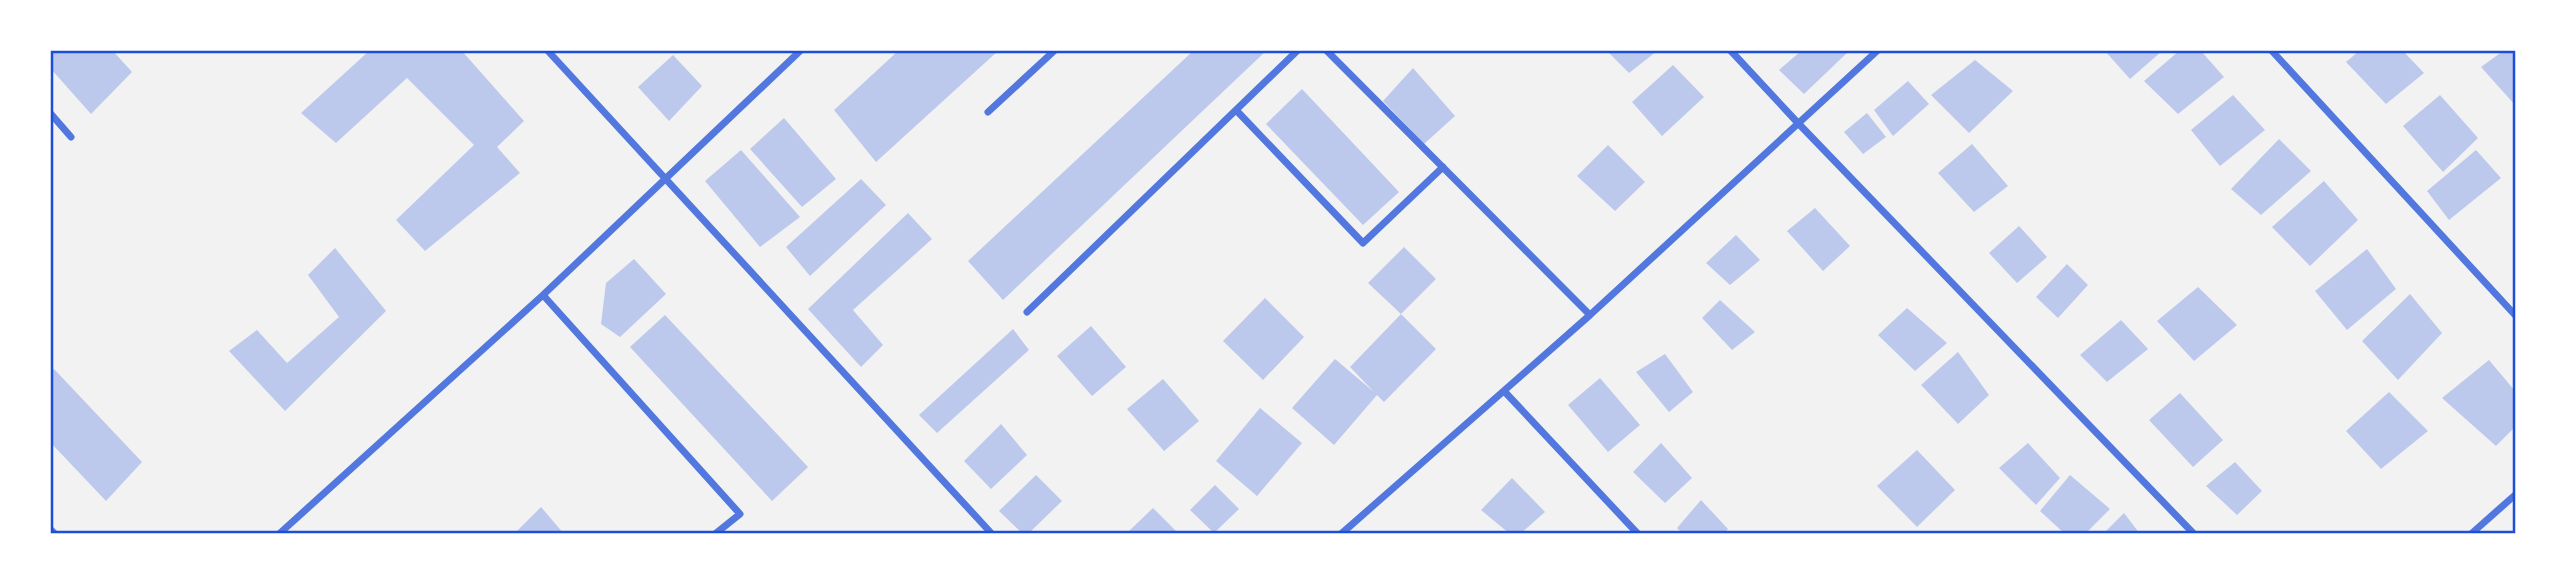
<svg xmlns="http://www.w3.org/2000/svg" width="2566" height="585" viewBox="0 0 2566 585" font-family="Ubuntu,sans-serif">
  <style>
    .building { fill: #bdc9ec }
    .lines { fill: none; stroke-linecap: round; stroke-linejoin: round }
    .minor { stroke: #5277de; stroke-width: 7 }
    .neatline { fill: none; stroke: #1d4ed8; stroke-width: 2.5 }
  </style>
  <rect width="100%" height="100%" fill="#f2f2f2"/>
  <!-- building -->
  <path class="building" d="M 51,51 L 113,51 L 132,72 L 91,114 L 51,69 Z
    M 369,51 L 462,51 L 524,121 L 497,147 L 520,173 L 425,251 L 396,220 L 474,145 L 407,78 L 336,143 L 301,113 Z
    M 898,51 L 998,51 L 876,162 L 834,110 Z
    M 1193,51 L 1266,51 L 1003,300 L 968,261 Z
    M 1607,51 L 1657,51 L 1629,73 Z
    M 1801,51 L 1849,51 L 1804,94 L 1779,70 Z
    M 2105,51 L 2162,51 L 2130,79 Z
    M 2179,51 L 2201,51 L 2224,77 L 2178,114 L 2144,81 Z
    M 2359,51 L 2403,51 L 2424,73 L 2386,104 L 2346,62 Z
    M 2503,51 L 2515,51 L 2515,105 L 2481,67 Z
    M 673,55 L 702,86 L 669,121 L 638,87 Z
    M 1975,60 L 2013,91 L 1969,133 L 1931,95 Z
    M 1673,65 L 1704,97 L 1662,136 L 1632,102 Z
    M 1413,68 L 1455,116 L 1424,144 L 1383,101 Z
    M 1908,81 L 1929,104 L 1893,136 L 1874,110 Z
    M 1302,89 L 1399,192 L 1363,225 L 1266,124 Z
    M 2233,95 L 2265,130 L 2220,166 L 2191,130 Z
    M 2440,95 L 2478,138 L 2443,172 L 2403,126 Z
    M 1867,113 L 1886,137 L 1863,154 L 1844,132 Z
    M 784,118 L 836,179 L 802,207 L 750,149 Z
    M 2279,139 L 2311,171 L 2261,215 L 2231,189 Z
    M 1972,144 L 2008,186 L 1974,212 L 1938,173 Z
    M 1608,145 L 1645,182 L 1615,211 L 1577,176 Z
    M 741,150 L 800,217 L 760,247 L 705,181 Z
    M 2476,150 L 2501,178 L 2449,220 L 2427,191 Z
    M 861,179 L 886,205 L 810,276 L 786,247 Z
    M 2324,181 L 2358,220 L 2310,266 L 2272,227 Z
    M 1815,208 L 1850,246 L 1823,271 L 1787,231 Z
    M 908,213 L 932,239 L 853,310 L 883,345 L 861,367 L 808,309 Z
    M 2019,226 L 2047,257 L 2017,283 L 1989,253 Z
    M 1736,235 L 1760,260 L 1730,285 L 1706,263 Z
    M 1404,247 L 1436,279 L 1401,314 L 1436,349 L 1384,402 L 1377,395 L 1334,445 L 1292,408 L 1335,359 L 1374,392 L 1350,367 L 1401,314 L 1368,283 Z
    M 335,248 L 386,311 L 285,411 L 229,351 L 257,330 L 287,363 L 339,317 L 308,275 Z
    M 2367,249 L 2396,289 L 2347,330 L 2315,291 Z
    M 634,259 L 666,294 L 620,337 L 601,324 L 606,283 Z
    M 2067,264 L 2088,285 L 2058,318 L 2036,297 Z
    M 2198,287 L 2237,325 L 2194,361 L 2157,321 Z
    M 2410,294 L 2442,333 L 2398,380 L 2362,341 Z
    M 1265,298 L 1304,337 L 1263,380 L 1223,341 Z
    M 1720,300 L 1755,332 L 1732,350 L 1702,318 Z
    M 1907,308 L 1947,343 L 1915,371 L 1878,335 Z
    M 665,315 L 808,467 L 772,501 L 630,347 Z
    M 2121,320 L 2148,349 L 2107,382 L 2080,355 Z
    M 1091,326 L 1126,367 L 1092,396 L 1057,356 Z
    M 1013,329 L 1029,350 L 937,433 L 919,415 Z
    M 1958,352 L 1989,395 L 1958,424 L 1921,385 Z
    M 1665,354 L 1693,392 L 1669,412 L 1636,372 Z
    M 2489,360 L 2515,391 L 2515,427 L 2496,446 L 2442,398 Z
    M 54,369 L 142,462 L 106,501 L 51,443 L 51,371 Z
    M 1600,378 L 1640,425 L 1608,452 L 1568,405 Z
    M 1163,379 L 1199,421 L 1164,451 L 1127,409 Z
    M 2389,392 L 2428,431 L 2381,469 L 2346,431 Z
    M 2180,393 L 2223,440 L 2193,467 L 2149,420 Z
    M 1260,408 L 1302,443 L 1257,496 L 1216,461 Z
    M 1001,424 L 1027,455 L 991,489 L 964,461 Z
    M 1661,443 L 1692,478 L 1665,503 L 1633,472 Z
    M 2028,443 L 2060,478 L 2036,505 L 1999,468 Z
    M 1917,450 L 1955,490 L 1917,527 L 1877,486 Z
    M 2235,462 L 2262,491 L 2237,515 L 2206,486 Z
    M 1036,475 L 1062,501 L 1028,534 L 1023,534 L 999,511 Z
    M 2070,475 L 2110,509 L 2085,534 L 2065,534 L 2040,511 Z
    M 1512,478 L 1545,512 L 1520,534 L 1510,534 L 1481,510 Z
    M 1215,485 L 1239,509 L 1214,533 L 1190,510 Z
    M 1701,500 L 1728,529 L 1724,534 L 1683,534 L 1677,528 Z
    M 541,507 L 564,534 L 514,534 Z
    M 1153,508 L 1179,534 L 1130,534 L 1128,532 Z
    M 2124,513 L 2140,534 L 2103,534 Z"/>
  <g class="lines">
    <!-- minor -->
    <path class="minor" d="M 548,51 L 992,534
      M 1327,51 L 1590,315
      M 1731,51 L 1797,122 L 2194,534
      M 2272,51 L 2515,315
      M 1236,110 L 1363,243 L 1443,167
      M 988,112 L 1054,51
      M 51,114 L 71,137
      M 543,295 L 740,514 L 715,534
      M 1027,312 L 1297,51
      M 1504,391 L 1638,534
      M 51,530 L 55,534
      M 279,534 L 543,295 L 800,51
      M 1341,534 L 1590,315 L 1877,51
      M 2471,534 L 2515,495"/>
  </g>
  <!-- border -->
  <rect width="2566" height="585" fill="none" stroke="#ffffff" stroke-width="105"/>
  <rect x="52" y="52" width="2462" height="480" class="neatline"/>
</svg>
